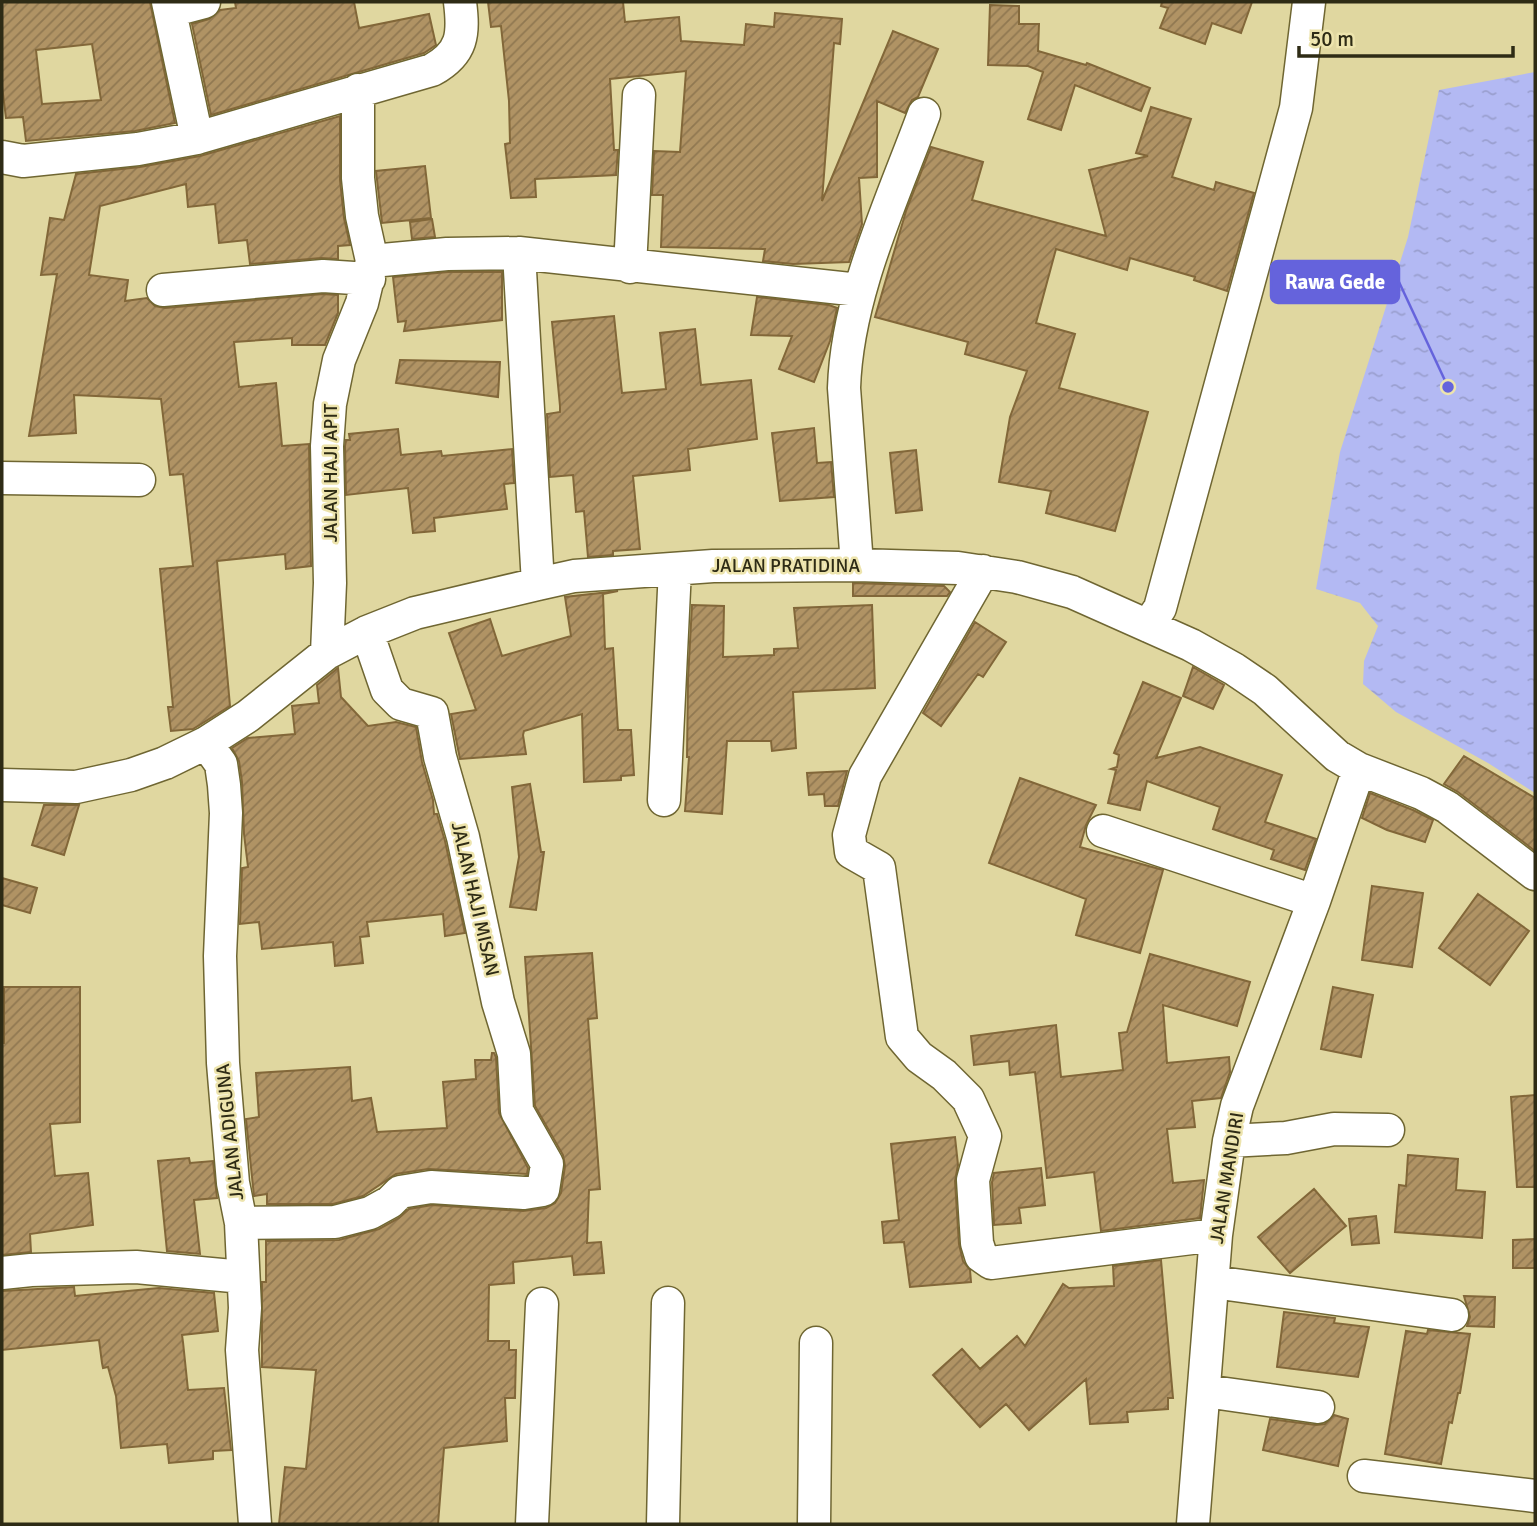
<svg xmlns="http://www.w3.org/2000/svg" width="1537" height="1526" viewBox="0 0 1537 1526" font-family="Signika,sans-serif">
  <style>
    .water { fill: url(#water-ripples) }
    .building { fill: url(#building-hatch); stroke: #826739; stroke-width: 2; fill-rule: evenodd }
    .lines { fill: none; stroke-linecap: round; stroke-linejoin: round }
    .minor-casing { stroke: #6f6632; stroke-width: 35 }
    .minor { stroke: #fff; stroke-width: 32 }
    .labels { text-anchor: middle; dominant-baseline: central; stroke-width: 5; stroke-linejoin: round; paint-order: stroke }
    .street-label { font-size: 19px; fill: #2e2b15; stroke: #ede4ad }
    .leader { fill: none; stroke: #6563dc; stroke-width: 2.5 }
    .callout-dot { fill: #6563dc; stroke: #ede4ad; stroke-width: 2.5 }
    .callout { fill: #6563dc; stroke: #6563dc; stroke-width: 2.5 }
    .callout-label { font-size: 21px; text-anchor: middle; font-weight: bold; fill: #fff }
  </style>
  <defs>
    <pattern id="water-ripples" width="26" height="14" patternUnits="userSpaceOnUse" patternTransform="scale(1.75)"><rect width="26" height="14" fill="#b3b9f3"/><path d="M2 4q2-2 4 0t4 0M15 11q2-2 4 0t4 0" fill="none" stroke="#9a9fcf"/></pattern>
    <pattern id="building-hatch" width="6" height="6" patternUnits="userSpaceOnUse" patternTransform="scale(1.75)"><rect width="6" height="6" fill="#b09364"/><path d="M-1 1l2-2M0 6l6-6M5 7l2-2" fill="none" stroke="#907851"/></pattern>
  </defs>
  <rect width="100%" height="100%" fill="#e0d7a0"/>
  <!-- water -->
  <path class="water" d="M 1535,72 L 1535,793 L 1488,763 L 1396,712 L 1363,684 L 1364,661 L 1378,626 L 1360,603 L 1316,589 L 1340,452 L 1408,237 L 1439,90 Z"/>
  <!-- building -->
  <path class="building" d="M 2,2 L 150,2 L 175,123 L 135,131 L 26,141 L 23,117 L 6,118 L 2,86 ZM 92,44 L 101,100 L 42,104 L 36,50 Z
    M 235,2 L 354,2 L 359,28 L 429,14 L 436,45 L 424,53 L 211,115 L 192,24 L 209,19 L 220,10 L 236,8 Z
    M 488,2 L 623,2 L 625,22 L 679,17 L 681,41 L 744,45 L 746,24 L 774,27 L 775,13 L 842,19 L 840,44 L 834,43 L 822,201 L 893,31 L 938,49 L 918,97 L 912,100 L 905,113 L 877,101 L 877,177 L 859,178 L 862,224 L 849,262 L 793,264 L 763,261 L 765,249 L 661,247 L 663,195 L 652,195 L 654,151 L 680,152 L 686,71 L 610,79 L 614,150 L 618,150 L 616,175 L 535,179 L 536,197 L 511,198 L 505,144 L 510,143 L 509,101 L 501,26 L 491,27 Z
    M 1162,2 L 1252,2 L 1241,33 L 1212,23 L 1205,44 L 1160,28 L 1168,8 L 1161,6 Z
    M 990,5 L 1019,6 L 1019,24 L 1039,24 L 1038,51 L 1086,65 L 1087,63 L 1150,88 L 1141,111 L 1075,85 L 1061,130 L 1028,119 L 1043,72 L 1028,66 L 988,65 Z
    M 1151,107 L 1191,119 L 1172,177 L 1214,190 L 1216,182 L 1254,193 L 1227,291 L 1194,280 L 1195,277 L 1130,258 L 1127,270 L 1056,249 L 1036,323 L 1075,334 L 1059,388 L 1148,412 L 1115,531 L 1046,513 L 1051,491 L 999,482 L 1010,417 L 1027,371 L 965,354 L 968,342 L 875,317 L 906,211 L 931,147 L 983,162 L 972,200 L 1106,236 L 1089,170 L 1148,156 L 1136,153 Z
    M 340,116 L 340,180 L 344,218 L 350,245 L 338,246 L 338,259 L 321,258 L 250,264 L 247,240 L 219,243 L 215,204 L 188,207 L 186,184 L 100,206 L 89,275 L 128,280 L 125,301 L 147,298 L 155,306 L 165,308 L 323,294 L 338,295 L 338,313 L 325,345 L 292,345 L 292,338 L 234,342 L 239,387 L 276,383 L 282,446 L 309,444 L 311,566 L 286,569 L 285,554 L 217,561 L 230,706 L 193,729 L 171,731 L 168,707 L 173,707 L 160,569 L 193,566 L 183,474 L 170,475 L 161,399 L 74,395 L 76,433 L 29,436 L 57,274 L 41,275 L 50,218 L 64,220 L 76,174 L 140,167 L 200,156 Z
    M 425,166 L 431,218 L 382,223 L 376,171 Z
    M 432,219 L 435,237 L 412,239 L 410,222 Z
    M 448,272 L 502,272 L 502,320 L 404,331 L 406,321 L 398,322 L 393,277 Z
    M 757,297 L 829,305 L 837,308 L 830,341 L 814,382 L 779,369 L 792,336 L 751,335 Z
    M 614,316 L 622,393 L 666,389 L 660,333 L 695,329 L 701,385 L 751,380 L 757,439 L 688,449 L 690,470 L 633,476 L 640,549 L 613,551 L 613,555 L 588,557 L 584,511 L 576,512 L 573,475 L 550,477 L 547,414 L 560,412 L 560,406 L 552,322 Z
    M 400,360 L 500,362 L 498,397 L 396,383 Z
    M 814,428 L 817,463 L 831,462 L 834,497 L 780,501 L 772,433 Z
    M 398,429 L 401,455 L 441,451 L 442,456 L 512,449 L 514,483 L 504,484 L 507,509 L 434,518 L 435,531 L 413,533 L 408,488 L 346,495 L 345,446 L 346,440 L 350,440 L 349,434 Z
    M 916,450 L 922,510 L 896,513 L 890,453 Z
    M 853,583 L 944,586 L 950,592 L 947,596 L 853,596 Z
    M 618,591 L 603,594 L 605,649 L 613,648 L 618,730 L 631,730 L 634,775 L 621,776 L 621,780 L 584,782 L 582,714 L 524,731 L 523,735 L 526,754 L 460,759 L 451,714 L 476,710 L 449,633 L 490,619 L 502,656 L 571,636 L 565,597 Z
    M 692,605 L 724,606 L 723,657 L 774,655 L 774,649 L 798,648 L 794,608 L 872,605 L 875,688 L 793,692 L 796,748 L 772,751 L 771,741 L 727,741 L 722,814 L 685,811 L 689,757 L 687,757 L 688,679 Z
    M 975,622 L 1006,642 L 983,677 L 978,674 L 941,726 L 923,713 Z
    M 1193,667 L 1224,685 L 1213,709 L 1183,696 Z
    M 338,668 L 341,697 L 368,726 L 396,722 L 416,727 L 422,762 L 433,800 L 434,814 L 437,814 L 445,841 L 465,933 L 445,936 L 443,914 L 367,922 L 369,936 L 360,937 L 363,963 L 335,966 L 333,942 L 262,949 L 259,922 L 240,924 L 242,868 L 248,867 L 244,834 L 242,782 L 239,761 L 232,748 L 248,738 L 295,734 L 292,706 L 319,703 L 317,685 Z
    M 1143,682 L 1181,698 L 1156,758 L 1200,747 L 1282,775 L 1265,822 L 1316,839 L 1305,870 L 1271,859 L 1274,850 L 1213,829 L 1220,807 L 1147,781 L 1140,810 L 1108,803 L 1116,770 L 1111,769 L 1117,767 L 1119,755 L 1114,753 Z
    M 1464,756 L 1535,798 L 1535,851 L 1458,792 L 1444,784 Z
    M 847,771 L 838,806 L 825,806 L 824,794 L 809,795 L 807,773 Z
    M 1020,778 L 1096,805 L 1086,825 L 1080,847 L 1163,870 L 1140,953 L 1076,935 L 1086,899 L 989,863 Z
    M 530,784 L 541,852 L 544,852 L 536,910 L 510,907 L 519,857 L 512,787 Z
    M 1370,793 L 1413,810 L 1433,820 L 1425,842 L 1387,830 L 1362,818 Z
    M 44,805 L 79,805 L 64,855 L 32,845 Z
    M 2,878 L 37,888 L 30,913 L 2,905 Z
    M 1372,886 L 1423,893 L 1412,967 L 1362,960 Z
    M 1478,894 L 1529,931 L 1490,985 L 1439,948 Z
    M 592,953 L 597,1018 L 588,1019 L 600,1189 L 589,1190 L 587,1243 L 601,1242 L 604,1273 L 574,1275 L 572,1256 L 513,1262 L 514,1283 L 489,1285 L 488,1341 L 509,1341 L 509,1350 L 516,1350 L 515,1398 L 505,1398 L 507,1441 L 444,1448 L 438,1524 L 279,1524 L 285,1467 L 306,1469 L 316,1370 L 262,1367 L 262,1282 L 266,1282 L 266,1241 L 339,1240 L 379,1229 L 399,1218 L 409,1209 L 432,1205 L 523,1211 L 546,1208 L 555,1203 L 561,1193 L 565,1166 L 563,1155 L 535,1106 L 525,957 Z
    M 1150,954 L 1250,982 L 1237,1026 L 1163,1005 L 1167,1063 L 1229,1057 L 1230,1072 L 1221,1098 L 1192,1101 L 1195,1127 L 1167,1129 L 1173,1183 L 1204,1180 L 1200,1218 L 1101,1231 L 1094,1172 L 1047,1178 L 1035,1072 L 1010,1075 L 1009,1061 L 974,1065 L 971,1036 L 1056,1025 L 1061,1077 L 1123,1070 L 1119,1033 L 1127,1032 Z
    M 4,987 L 80,987 L 80,1122 L 50,1124 L 55,1176 L 88,1173 L 93,1225 L 30,1234 L 31,1252 L 2,1255 L 2,1043 L 4,1043 Z
    M 1333,987 L 1373,995 L 1361,1057 L 1321,1049 Z
    M 492,1053 L 494,1053 L 496,1057 L 499,1113 L 528,1168 L 527,1174 L 428,1169 L 396,1174 L 363,1196 L 333,1204 L 267,1204 L 267,1194 L 254,1196 L 246,1119 L 259,1117 L 256,1073 L 350,1067 L 352,1101 L 371,1098 L 377,1132 L 447,1128 L 443,1082 L 476,1079 L 475,1060 L 491,1060 Z
    M 1535,1095 L 1535,1187 L 1517,1187 L 1511,1097 Z
    M 955,1137 L 958,1165 L 955,1181 L 959,1244 L 963,1261 L 970,1270 L 971,1282 L 910,1287 L 904,1242 L 884,1243 L 882,1222 L 899,1220 L 891,1144 Z
    M 1408,1155 L 1458,1159 L 1456,1190 L 1485,1192 L 1482,1238 L 1395,1232 L 1399,1185 L 1406,1186 Z
    M 189,1158 L 190,1163 L 213,1161 L 217,1198 L 194,1200 L 200,1254 L 167,1251 L 158,1161 Z
    M 1041,1168 L 1045,1205 L 1019,1208 L 1021,1223 L 994,1225 L 992,1182 L 994,1173 Z
    M 1314,1189 L 1346,1226 L 1290,1273 L 1258,1237 Z
    M 1376,1216 L 1379,1243 L 1352,1245 L 1349,1219 Z
    M 1535,1239 L 1535,1268 L 1513,1268 L 1513,1240 Z
    M 1161,1260 L 1173,1398 L 1168,1398 L 1168,1409 L 1127,1412 L 1128,1422 L 1090,1424 L 1086,1379 L 1029,1430 L 1006,1404 L 980,1427 L 933,1375 L 962,1349 L 980,1369 L 1017,1336 L 1025,1346 L 1063,1284 L 1069,1288 L 1114,1286 L 1113,1266 Z
    M 74,1287 L 75,1296 L 159,1288 L 214,1293 L 218,1331 L 182,1335 L 183,1342 L 188,1390 L 224,1388 L 231,1450 L 213,1451 L 213,1459 L 169,1463 L 167,1444 L 121,1448 L 116,1396 L 108,1367 L 103,1368 L 102,1363 L 99,1340 L 2,1350 L 2,1291 Z
    M 1464,1296 L 1495,1297 L 1494,1327 L 1467,1326 L 1470,1317 Z
    M 1284,1312 L 1335,1318 L 1334,1323 L 1369,1327 L 1358,1377 L 1277,1367 Z
    M 1428,1330 L 1470,1334 L 1460,1393 L 1458,1393 L 1452,1423 L 1449,1422 L 1441,1464 L 1385,1454 L 1406,1331 L 1427,1334 Z
    M 1334,1415 L 1348,1419 L 1338,1466 L 1263,1450 L 1270,1419 L 1316,1425 L 1325,1424 Z"/>
  <g class="lines">
    <defs>
      <path id="minor" d="M 168,2 L 197,138
        M 170,11 L 204,2
        M 2,157 L 23,161 L 138,149 L 197,138 L 432,70 C 463,53 464,34 460,2
        M 519,253 L 538,584
        M 372,261 L 447,254 L 519,253 L 859,290
        M 630,267 L 639,95
        M 163,290 L 323,276 L 369,279
        M 2,478 L 139,480
        M 857,565 L 844,388 C 847,294 892,201 924,114
        M 983,571 L 865,776 L 849,835 L 851,852 L 879,868 L 902,1037 L 919,1057 L 944,1075 L 968,1099 L 985,1136 L 973,1180 L 977,1243 L 981,1256 L 991,1263 L 1216,1235
        M 1148,626 L 1160,608 L 1296,108 L 1309,2
        M 327,653 L 330,583 L 327,446 L 330,404 L 339,360 L 362,303 L 372,261 L 362,216 L 358,178 L 358,90
        M 206,743 L 221,764 L 224,785 L 226,813 L 220,956 L 223,1063 L 233,1183 L 241,1223 L 245,1308 L 242,1350 L 255,1524
        M 2,785 L 76,787 L 131,775 L 165,763 L 206,743 L 248,716 L 327,653 L 367,632 L 415,613 L 538,584 L 574,576 L 713,566 L 857,565 L 958,568 L 1017,577 L 1072,592 L 1191,645 L 1234,669 L 1265,690 L 1337,756 L 1359,769 L 1421,793 L 1447,807 L 1535,874
        M 664,800 L 675,569
        M 1103,831 L 1314,901
        M 1229,1141 L 1286,1138 L 1334,1129 L 1388,1130
        M 241,1223 L 335,1222 L 370,1213 L 390,1202 L 400,1192 L 431,1187 L 524,1193 L 543,1190 L 547,1164 L 517,1111 L 514,1054 L 498,1002 L 463,837 L 440,757 L 432,713 L 401,704 L 387,690 L 367,632
        M 2,1273 L 31,1270 L 136,1267 L 243,1277
        M 1213,1282 L 1452,1315
        M 1205,1391 L 1318,1407
        M 1364,1476 L 1535,1496
        M 532,1524 L 542,1304
        M 663,1524 L 668,1303
        M 814,1524 L 816,1343
        M 1193,1524 L 1216,1235 L 1229,1141 L 1237,1106 L 1314,901 L 1359,769"/>
    </defs>
    <!-- minor casing -->
    <use href="#minor" class="minor-casing"/>
    <!-- minor -->
    <use href="#minor" class="minor"/>
  </g>
  <g class="labels">
    <!-- street labels -->
    <g class="street-label">
      <text transform="translate(331 473) rotate(-90)">JALAN HAJI APIT</text>
      <text x="786" y="566">JALAN PRATIDINA</text>
      <text transform="translate(475 899) rotate(77)">JALAN HAJI MISAN</text>
      <text transform="translate(230 1132) rotate(-96)">JALAN ADIGUNA</text>
      <text transform="translate(1227 1178) rotate(-81)">JALAN MANDIRI</text>
    </g>
  </g>
  <!-- callouts -->
  <path class="leader" d="M1448 387L1399 282"/>
  <circle class="callout-dot" cx="1448" cy="387" r="7"/>
  <rect class="callout" x="1271" y="261" width="128" height="42" rx="7"/>
  <g class="callout-label">
    <text x="1335" y="289">Rawa Gede</text>
  </g>
  <!-- border -->
  <rect width="1537" height="1526" fill="none" stroke="#2e2b15" stroke-width="7"/>
  <!-- scale -->
  <path d="M1299 46v10h214v-10" fill="none" stroke="#2e2b15" stroke-width="3.5"/>
  <text x="1310" y="46" font-size="21" fill="#2e2b15" stroke="#ede4ad" stroke-width="5" paint-order="stroke">50 m</text>
</svg>
